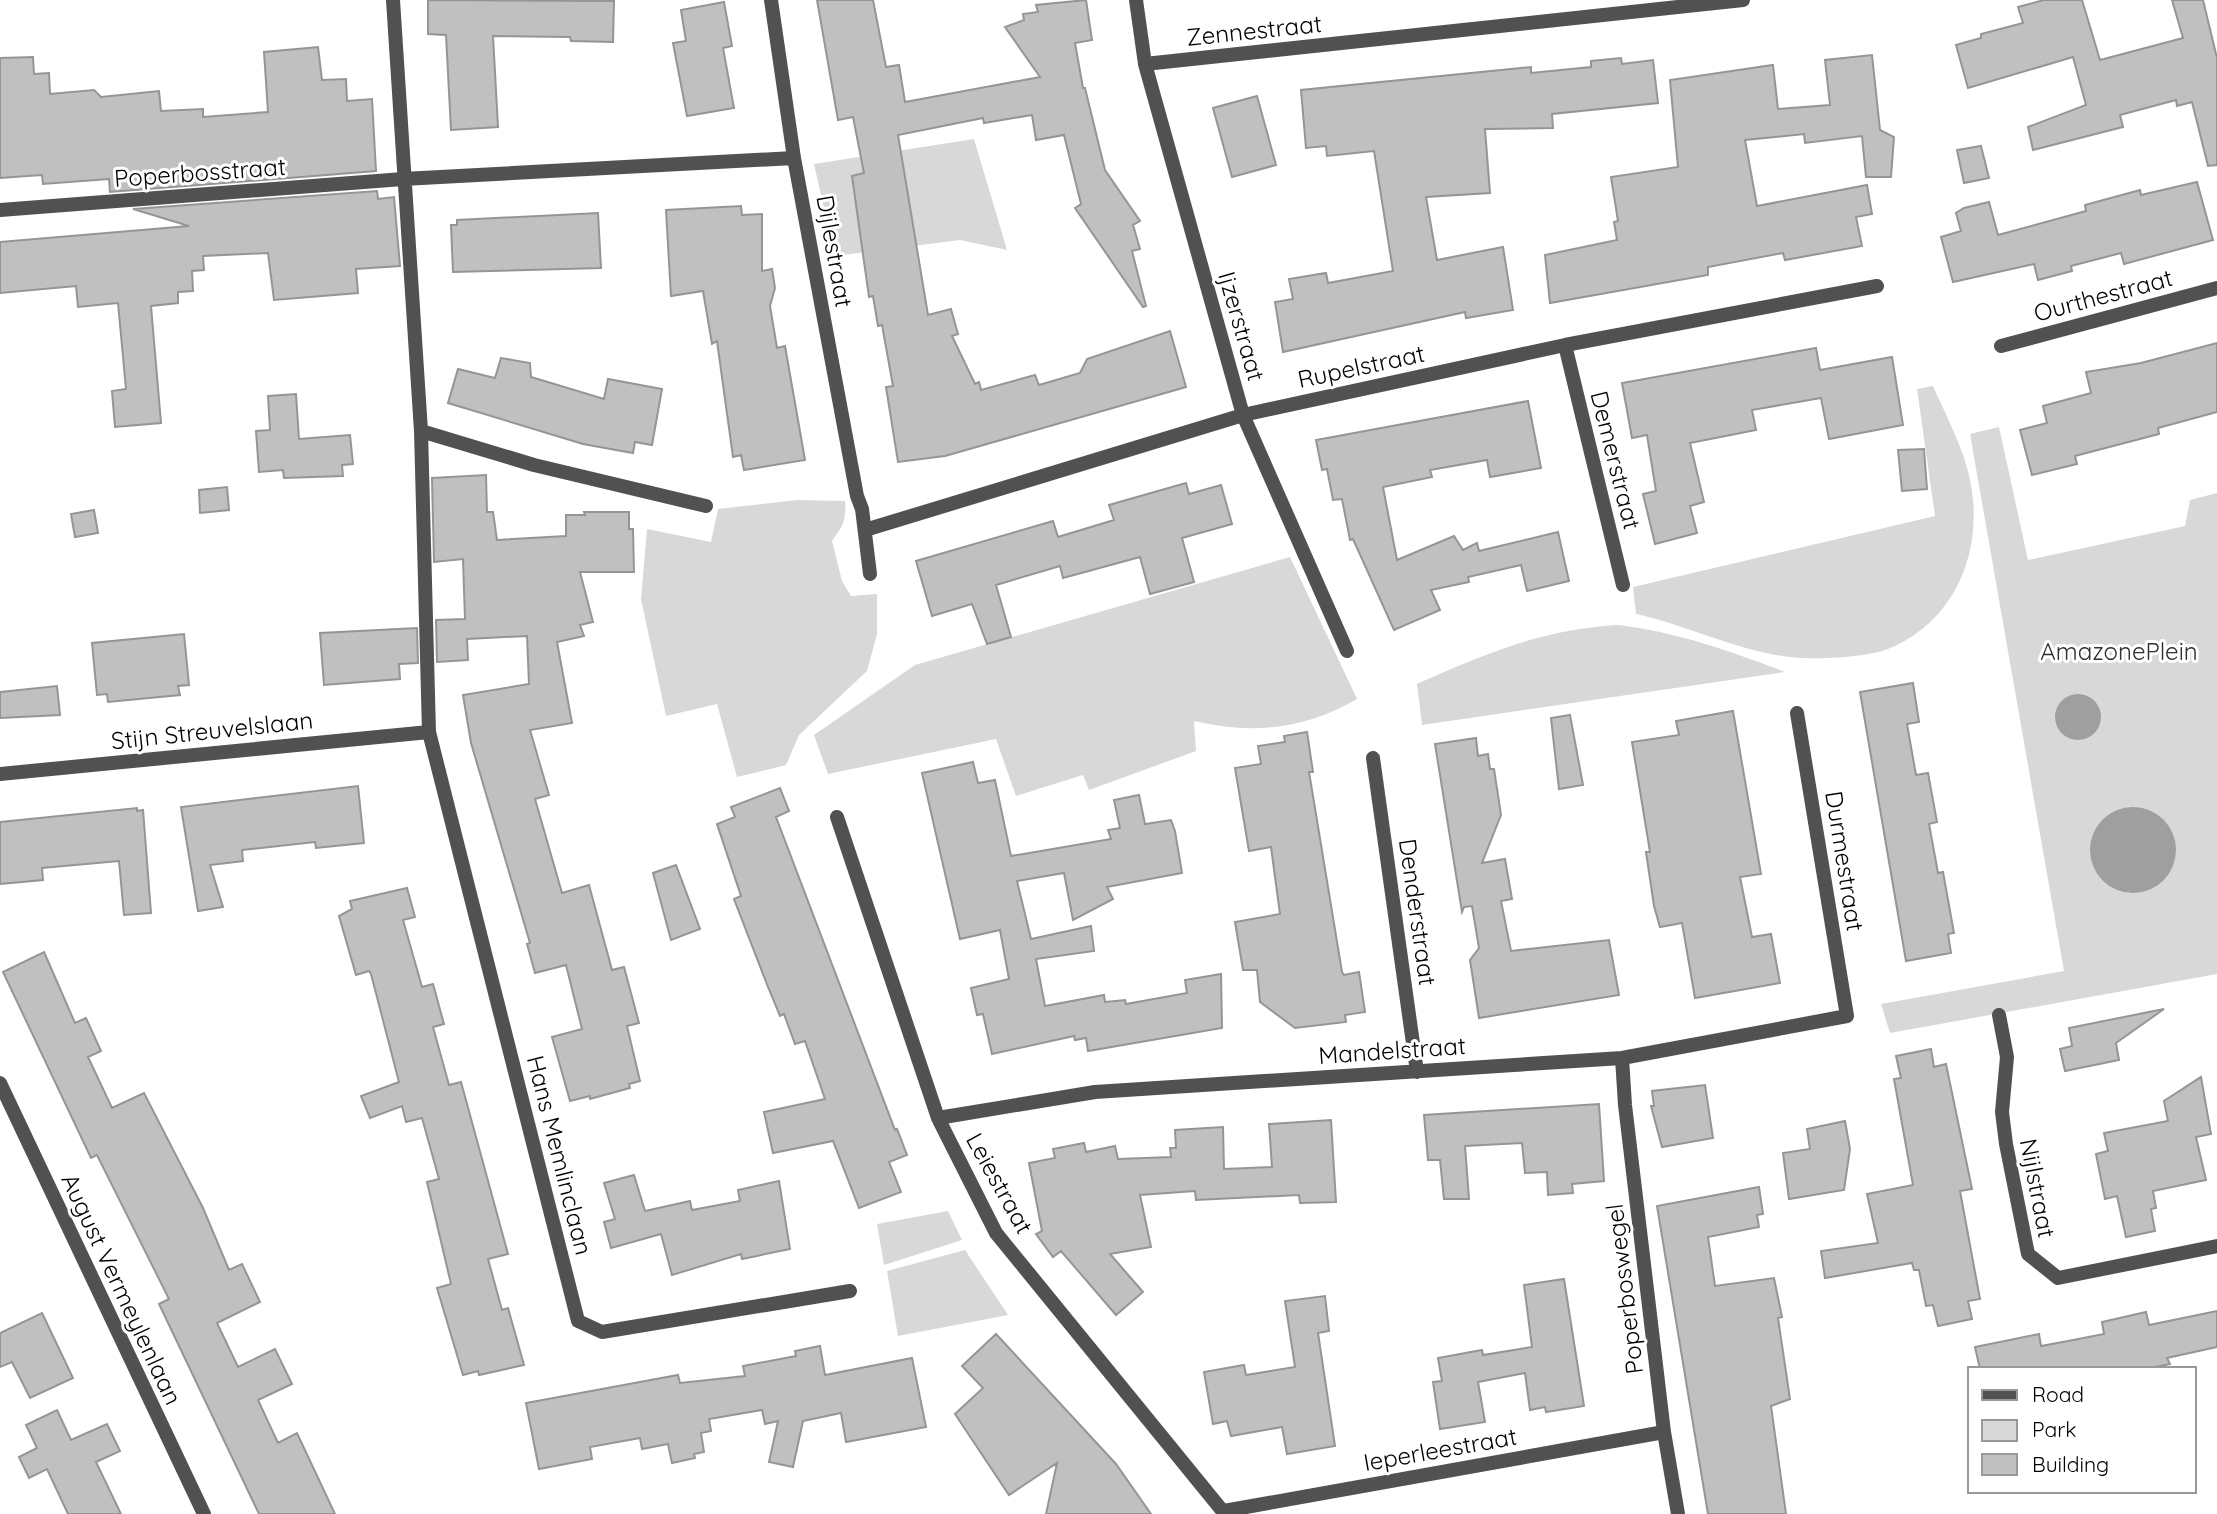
<svg xmlns="http://www.w3.org/2000/svg" width="2217" height="1514" viewBox="0 0 2217 1514" font-family="Quicksand,sans-serif">
  <style>
    .green { fill: #d8d8d8 }
    .water { fill: #9f9f9f }
    .building { fill: #c0c0c0; stroke: #959595; stroke-width: 2 }
    .lines { fill: none; stroke-linecap: round; stroke-linejoin: round }
    .minor { stroke: #515151; stroke-width: 14 }
    .labels { text-anchor: middle; dominant-baseline: central; stroke-width: 6; stroke-linejoin: round; paint-order: stroke }
    .street-label { font-size: 24px; fill: #000; stroke: #fff }
    .park-label { font-size: 24px; fill: #2f2f2f; stroke: #fff }
  </style>
  <rect width="100%" height="100%" fill="#fff"/>
  <!-- green -->
  <path class="green" d="M 974,139 L 1007,250 L 960,240 L 835,256 L 814,164 Z
    M 1933,386 C 1948,420 1967,454 1972,491 C 1981,554 1955,618 1895,646 C 1871,658 1817,660 1790,657 C 1737,651 1687,625 1636,614 L 1633,587 L 1935,516 L 1917,389 Z
    M 1999,427 L 2028,560 L 2185,526 L 2190,500 L 2217,493 L 2217,974 L 1890,1033 L 1881,1004 L 2064,971 L 1970,434 Z
    M 797,500 L 845,501 C 847,519 842,528 832,541 L 842,581 L 851,596 L 877,594 L 877,634 L 867,671 L 799,735 L 786,765 L 737,777 L 717,704 L 666,716 L 641,599 L 647,529 L 711,542 L 718,509 Z
    M 1290,557 L 1357,699 C 1306,729 1252,735 1194,721 L 1196,751 L 1089,790 L 1083,775 L 1016,796 L 996,739 L 828,774 L 814,735 L 915,665 Z
    M 1618,625 C 1677,632 1730,651 1785,672 L 1422,725 L 1417,684 C 1484,654 1543,629 1618,625 Z
    M 948,1211 L 962,1240 L 884,1265 L 877,1224 Z
    M 965,1250 L 1008,1315 L 898,1336 L 887,1271 Z"/>
  <!-- water -->
  <path class="water" d="M2055 717a23 23 0 1 1 46 0a23 23 0 1 1-46 0Z
    M2090 850a43 43 0 1 1 86 0a43 43 0 1 1-86 0Z"/>
  <!-- building -->
  <path class="building" d="M 428,0 L 614,1 L 613,42 L 571,41 L 570,37 L 493,36 L 498,127 L 451,130 L 446,35 L 428,34 Z
    M 817,0 L 873,0 L 886,67 L 899,65 L 905,102 L 1040,77 L 1005,27 L 1024,20 L 1023,14 L 1038,12 L 1036,5 L 1086,0 L 1092,40 L 1075,43 L 1083,88 L 1085,88 L 1105,170 L 1140,221 L 1133,225 L 1140,249 L 1132,251 L 1146,306 L 1143,307 L 1075,208 L 1081,204 L 1064,135 L 1036,140 L 1032,115 L 984,123 L 983,118 L 898,135 L 928,315 L 951,309 L 958,334 L 952,336 L 975,384 L 979,382 L 981,390 L 1035,375 L 1039,385 L 1080,373 L 1087,359 L 1170,331 L 1186,387 L 945,456 L 898,462 L 886,387 L 893,386 L 882,325 L 878,326 L 873,296 L 869,297 L 852,176 L 864,173 L 853,117 L 838,120 Z
    M 2044,0 L 2082,0 L 2100,60 L 2183,38 L 2172,0 L 2203,0 L 2217,58 L 2217,165 L 2208,166 L 2192,102 L 2177,106 L 2176,100 L 2120,115 L 2123,127 L 2033,150 L 2028,127 L 2086,105 L 2073,57 L 1968,88 L 1956,45 L 1981,38 L 1981,34 L 2023,23 L 2018,7 Z
    M 724,2 L 732,46 L 723,48 L 734,108 L 687,116 L 673,43 L 686,41 L 681,10 Z
    M 318,47 L 322,80 L 346,79 L 347,101 L 372,99 L 376,171 L 110,192 L 109,179 L 43,184 L 42,175 L 0,178 L 0,58 L 33,57 L 34,74 L 49,73 L 50,94 L 94,90 L 101,97 L 159,91 L 161,111 L 203,109 L 203,117 L 268,112 L 264,52 Z
    M 1872,55 L 1880,130 L 1894,137 L 1891,177 L 1866,177 L 1862,136 L 1805,143 L 1804,134 L 1745,140 L 1757,206 L 1867,185 L 1872,214 L 1856,217 L 1862,246 L 1785,260 L 1783,253 L 1708,267 L 1708,275 L 1550,303 L 1545,255 L 1617,240 L 1614,222 L 1618,221 L 1611,177 L 1678,167 L 1670,80 L 1773,65 L 1778,109 L 1830,105 L 1825,60 Z
    M 1621,58 L 1622,64 L 1653,60 L 1658,103 L 1552,114 L 1553,128 L 1485,129 L 1490,193 L 1426,197 L 1437,260 L 1503,247 L 1513,310 L 1466,318 L 1465,312 L 1283,352 L 1275,302 L 1293,299 L 1289,279 L 1326,273 L 1328,283 L 1393,271 L 1374,151 L 1327,156 L 1326,146 L 1306,148 L 1301,90 L 1531,67 L 1531,73 L 1591,67 L 1591,61 Z
    M 1257,96 L 1276,165 L 1232,177 L 1213,108 Z
    M 1981,146 L 1989,178 L 1964,183 L 1957,150 Z
    M 2197,182 L 2213,240 L 2124,264 L 2121,253 L 2071,266 L 2072,271 L 2038,280 L 2034,264 L 1953,282 L 1941,237 L 1961,231 L 1956,213 L 1964,208 L 1989,202 L 1998,235 L 2086,211 L 2085,205 L 2140,190 L 2141,195 Z
    M 377,191 L 378,199 L 394,197 L 400,266 L 356,269 L 358,293 L 274,300 L 268,253 L 203,256 L 204,270 L 192,271 L 193,291 L 178,292 L 178,303 L 151,306 L 161,423 L 115,427 L 112,391 L 126,389 L 118,303 L 78,307 L 76,286 L 0,293 L 0,242 L 189,226 L 133,209 Z
    M 741,206 L 742,215 L 762,214 L 762,271 L 772,269 L 775,288 L 770,306 L 777,348 L 785,346 L 805,460 L 744,470 L 741,455 L 733,457 L 717,341 L 712,344 L 703,291 L 671,296 L 666,210 Z
    M 598,213 L 601,268 L 453,272 L 451,225 L 457,225 L 457,220 Z
    M 2217,343 L 2217,412 L 2158,428 L 2159,434 L 2075,456 L 2077,464 L 2032,475 L 2020,430 L 2047,423 L 2043,406 L 2091,393 L 2086,372 L 2141,363 Z
    M 1816,348 L 1820,370 L 1892,357 L 1903,425 L 1829,439 L 1821,398 L 1752,410 L 1756,430 L 1690,443 L 1704,502 L 1690,506 L 1697,533 L 1655,544 L 1643,494 L 1656,491 L 1647,435 L 1632,438 L 1622,383 Z
    M 501,358 L 530,363 L 531,377 L 604,399 L 608,379 L 662,389 L 652,445 L 635,442 L 633,453 L 583,444 L 448,403 L 458,369 L 495,378 Z
    M 296,394 L 299,439 L 350,435 L 353,464 L 342,465 L 343,476 L 284,478 L 283,470 L 259,472 L 256,431 L 270,430 L 268,396 Z
    M 1528,401 L 1541,468 L 1490,477 L 1487,460 L 1430,470 L 1432,477 L 1383,487 L 1397,560 L 1454,536 L 1463,550 L 1477,543 L 1479,551 L 1558,532 L 1569,581 L 1527,591 L 1521,565 L 1468,577 L 1469,582 L 1431,590 L 1440,610 L 1394,630 L 1353,539 L 1350,540 L 1342,499 L 1333,500 L 1327,469 L 1322,470 L 1316,440 Z
    M 1924,449 L 1927,489 L 1902,491 L 1898,450 Z
    M 486,475 L 487,512 L 493,512 L 497,540 L 566,536 L 566,515 L 585,515 L 584,512 L 629,512 L 629,529 L 633,529 L 634,572 L 580,572 L 593,622 L 580,625 L 584,636 L 557,642 L 572,723 L 530,730 L 549,795 L 535,799 L 562,893 L 589,885 L 612,970 L 624,967 L 639,1023 L 627,1026 L 640,1081 L 629,1084 L 630,1088 L 590,1099 L 590,1096 L 570,1101 L 552,1037 L 582,1029 L 566,965 L 535,973 L 527,944 L 530,943 L 471,743 L 463,695 L 529,684 L 527,636 L 467,639 L 468,660 L 437,662 L 436,620 L 465,619 L 463,559 L 434,562 L 432,478 Z
    M 1186,483 L 1189,494 L 1221,485 L 1232,524 L 1182,538 L 1194,582 L 1150,594 L 1140,557 L 1063,578 L 1060,566 L 996,585 L 1011,637 L 987,644 L 972,604 L 932,616 L 916,561 L 1053,521 L 1058,537 L 1114,520 L 1109,505 Z
    M 227,487 L 229,510 L 200,513 L 199,490 Z
    M 94,510 L 98,533 L 75,537 L 71,514 Z
    M 417,628 L 418,663 L 399,664 L 400,679 L 324,685 L 320,633 Z
    M 184,634 L 189,685 L 178,686 L 180,695 L 108,702 L 107,694 L 97,695 L 92,643 Z
    M 1913,683 L 1919,722 L 1907,724 L 1916,775 L 1928,773 L 1937,822 L 1929,824 L 1938,873 L 1943,872 L 1954,933 L 1948,934 L 1951,953 L 1906,961 L 1860,692 Z
    M 57,686 L 60,715 L 0,718 L 0,692 Z
    M 1733,711 L 1761,874 L 1740,877 L 1752,937 L 1771,934 L 1780,983 L 1695,998 L 1682,923 L 1660,927 L 1654,906 L 1646,852 L 1650,852 L 1632,742 L 1679,735 L 1676,721 Z
    M 1570,715 L 1583,785 L 1559,789 L 1551,718 Z
    M 1307,732 L 1313,772 L 1309,772 L 1342,972 L 1344,975 L 1359,972 L 1365,1012 L 1345,1015 L 1346,1022 L 1295,1028 L 1260,1002 L 1257,970 L 1243,970 L 1235,922 L 1280,914 L 1271,847 L 1249,851 L 1235,768 L 1261,764 L 1258,746 L 1285,742 L 1284,736 Z
    M 1476,738 L 1478,756 L 1488,754 L 1490,769 L 1494,769 L 1501,815 L 1482,863 L 1505,859 L 1512,899 L 1501,901 L 1511,951 L 1609,940 L 1619,995 L 1479,1018 L 1470,960 L 1479,948 L 1472,906 L 1464,907 L 1462,912 L 1435,744 Z
    M 973,762 L 978,783 L 995,780 L 1011,856 L 1111,839 L 1108,830 L 1120,828 L 1114,800 L 1139,795 L 1145,824 L 1171,820 L 1175,831 L 1182,873 L 1107,887 L 1113,899 L 1073,920 L 1064,873 L 1017,881 L 1031,939 L 1091,926 L 1094,951 L 1036,959 L 1045,1006 L 1104,995 L 1105,1002 L 1125,1000 L 1126,1004 L 1187,993 L 1185,980 L 1221,974 L 1222,1028 L 1088,1051 L 1086,1038 L 1075,1040 L 1074,1036 L 992,1054 L 983,1014 L 977,1015 L 971,988 L 1009,979 L 1000,930 L 960,939 L 922,773 Z
    M 358,786 L 364,843 L 316,848 L 315,842 L 242,850 L 243,861 L 210,865 L 223,907 L 198,911 L 181,807 Z
    M 780,788 L 789,811 L 776,817 L 895,1130 L 897,1129 L 907,1155 L 889,1162 L 901,1192 L 859,1208 L 833,1141 L 773,1153 L 764,1112 L 825,1099 L 805,1041 L 795,1044 L 784,1014 L 780,1016 L 768,987 L 734,899 L 741,896 L 717,824 L 735,817 L 731,807 Z
    M 137,808 L 137,811 L 143,810 L 151,913 L 124,915 L 119,861 L 42,868 L 43,880 L 0,884 L 0,822 Z
    M 676,865 L 700,929 L 671,940 L 653,873 Z
    M 407,888 L 415,917 L 403,920 L 422,987 L 433,984 L 444,1024 L 433,1027 L 449,1085 L 461,1082 L 508,1254 L 488,1259 L 502,1310 L 508,1308 L 524,1365 L 479,1375 L 478,1371 L 463,1375 L 437,1288 L 451,1284 L 427,1182 L 439,1179 L 422,1118 L 406,1122 L 402,1106 L 370,1118 L 361,1096 L 399,1082 L 371,974 L 369,971 L 356,975 L 339,916 L 352,909 L 350,901 Z
    M 44,952 L 75,1023 L 86,1018 L 101,1051 L 88,1057 L 112,1108 L 144,1093 L 203,1208 L 229,1270 L 242,1264 L 260,1302 L 217,1323 L 238,1367 L 275,1349 L 292,1384 L 258,1400 L 278,1443 L 297,1433 L 335,1514 L 259,1514 L 159,1304 L 169,1299 L 97,1155 L 91,1158 L 3,972 Z
    M 2164,1009 L 2116,1043 L 2119,1060 L 2065,1071 L 2060,1049 L 2072,1046 L 2069,1028 Z
    M 1931,1049 L 1934,1067 L 1946,1064 L 1972,1189 L 1960,1191 L 1980,1299 L 1968,1301 L 1972,1319 L 1938,1326 L 1933,1305 L 1926,1306 L 1919,1270 L 1914,1270 L 1912,1263 L 1825,1278 L 1821,1251 L 1878,1243 L 1867,1194 L 1913,1185 L 1894,1079 L 1901,1078 L 1896,1056 Z
    M 2201,1077 L 2211,1134 L 2196,1137 L 2206,1180 L 2153,1191 L 2156,1208 L 2151,1209 L 2155,1231 L 2126,1237 L 2117,1196 L 2105,1199 L 2096,1154 L 2108,1151 L 2104,1133 L 2168,1121 L 2164,1101 Z
    M 1705,1085 L 1713,1138 L 1662,1147 L 1651,1106 L 1654,1106 L 1652,1091 Z
    M 1599,1104 L 1604,1181 L 1572,1184 L 1573,1193 L 1548,1195 L 1547,1172 L 1525,1173 L 1522,1143 L 1465,1146 L 1469,1199 L 1444,1199 L 1440,1160 L 1428,1160 L 1424,1115 Z
    M 1331,1120 L 1336,1202 L 1300,1203 L 1299,1195 L 1196,1200 L 1195,1191 L 1140,1195 L 1151,1247 L 1110,1254 L 1143,1292 L 1116,1315 L 1061,1251 L 1053,1257 L 1036,1234 L 1042,1231 L 1029,1163 L 1055,1158 L 1053,1149 L 1084,1143 L 1086,1152 L 1115,1146 L 1118,1159 L 1171,1157 L 1170,1148 L 1176,1148 L 1175,1130 L 1223,1127 L 1224,1169 L 1272,1167 L 1269,1124 Z
    M 1845,1121 L 1850,1149 L 1844,1190 L 1789,1199 L 1783,1153 L 1810,1149 L 1807,1129 Z
    M 634,1175 L 645,1211 L 690,1201 L 692,1210 L 740,1201 L 738,1190 L 779,1181 L 790,1249 L 742,1259 L 741,1254 L 672,1275 L 661,1234 L 611,1248 L 604,1222 L 615,1219 L 604,1183 Z
    M 1759,1187 L 1763,1214 L 1757,1215 L 1759,1227 L 1708,1237 L 1715,1286 L 1774,1278 L 1782,1317 L 1778,1318 L 1790,1399 L 1771,1406 L 1786,1514 L 1708,1514 L 1657,1206 Z
    M 1564,1279 L 1584,1406 L 1546,1412 L 1545,1407 L 1530,1410 L 1525,1373 L 1478,1382 L 1485,1422 L 1440,1429 L 1433,1382 L 1442,1381 L 1438,1358 L 1482,1350 L 1483,1355 L 1532,1347 L 1524,1285 Z
    M 1325,1296 L 1329,1331 L 1318,1333 L 1335,1446 L 1287,1454 L 1282,1427 L 1231,1436 L 1227,1421 L 1213,1424 L 1204,1372 L 1244,1365 L 1246,1375 L 1295,1367 L 1285,1301 Z
    M 2217,1311 L 2217,1347 L 2167,1358 L 2170,1364 L 2145,1369 L 1980,1369 L 1975,1347 L 2039,1334 L 2041,1346 L 2068,1341 L 2104,1334 L 2102,1322 L 2146,1312 L 2149,1325 Z
    M 42,1313 L 73,1378 L 30,1398 L 12,1362 L 0,1367 L 0,1333 Z
    M 996,1334 L 1116,1464 L 1151,1514 L 1046,1514 L 1057,1463 L 1009,1495 L 955,1414 L 983,1388 L 962,1366 Z
    M 820,1346 L 825,1375 L 912,1358 L 926,1427 L 846,1442 L 841,1413 L 803,1421 L 793,1467 L 769,1462 L 778,1421 L 765,1424 L 762,1410 L 709,1419 L 711,1431 L 701,1433 L 704,1452 L 694,1454 L 695,1458 L 672,1463 L 668,1444 L 642,1449 L 640,1438 L 590,1447 L 592,1459 L 539,1469 L 526,1403 L 678,1375 L 680,1383 L 745,1376 L 743,1366 L 796,1356 L 795,1351 Z
    M 57,1410 L 71,1440 L 107,1424 L 120,1451 L 96,1462 L 121,1514 L 68,1514 L 47,1469 L 29,1478 L 19,1457 L 37,1448 L 26,1425 Z"/>
  <g class="lines">
    <!-- minor -->
    <path class="minor" d="M 393,0 L 421,431 L 429,732 L 578,1321 L 602,1332 L 850,1291
      M 771,0 L 794,158 L 857,496 L 862,509 L 870,574
      M 1136,0 L 1145,64 L 1243,415 L 1347,651
      M 1145,64 L 1743,0
      M 0,210 L 403,179 L 794,158
      M 1565,345 L 1623,585
      M 2001,346 L 2217,288
      M 421,431 L 534,465 L 706,506
      M 865,530 L 1243,415 L 1565,345 L 1877,286
      M 1373,758 L 1417,1072
      M 0,774 L 429,732
      M 837,817 L 938,1118 L 996,1233 L 1225,1514
      M 1999,1015 L 2007,1057 L 2002,1112 L 2006,1144 L 2028,1254 L 2058,1278 L 2217,1246
      M 1622,1058 L 1625,1105 L 1664,1432 L 1678,1514
      M 0,1083 L 204,1514
      M 938,1118 L 1095,1092 L 1622,1058 L 1847,1016 L 1797,713
      M 1224,1511 L 1664,1432"/>
  </g>
  <g class="labels">
    <!-- street labels -->
    <g class="street-label">
      <text transform="translate(1254 30) rotate(-6)">Zennestraat</text>
      <text transform="translate(200 172) rotate(-4)">Poperbosstraat</text>
      <text transform="translate(835 251) rotate(80)">Dijlestraat</text>
      <text transform="translate(2103 295) rotate(-15)">Ourthestraat</text>
      <text transform="translate(1242 326) rotate(74)">Ijzerstraat</text>
      <text transform="translate(1361 366) rotate(-12)">Rupelstraat</text>
      <text transform="translate(1616 460) rotate(76)">Demerstraat</text>
      <text transform="translate(212 730) rotate(-6)">Stijn Streuvelslaan</text>
      <text transform="translate(1845 861) rotate(81)">Durmestraat</text>
      <text transform="translate(1418 912) rotate(82)">Denderstraat</text>
      <text transform="translate(1392 1050) rotate(-4)">Mandelstraat</text>
      <text transform="translate(560 1155) rotate(76)">Hans Memlinclaan</text>
      <text transform="translate(1000 1183) rotate(61)">Leiestraat</text>
      <text transform="translate(2038 1188) rotate(79)">Nijlstraat</text>
      <text transform="translate(122 1289) rotate(65)">August Vermeylenlaan</text>
      <text transform="translate(1624 1289) rotate(-97)">Poperboswegel</text>
      <text transform="translate(1440 1449) rotate(-10)">Ieperleestraat</text>
    </g>
    <!-- park labels -->
    <g class="park-label">
      <text x="2119" y="651">AmazonePlein</text>
    </g>
  </g>
  <!-- legend -->
  <rect x="1968" y="1367" width="228" height="126" fill="#ffffff" stroke="#999999" stroke-width="2"/>
  <rect x="1982" y="1390" width="35" height="10" fill="#515151" stroke="#999999" stroke-width="2"/>
  <text x="2032" y="1402" font-size="21" fill="#000000">Road</text>
  <rect x="1982" y="1420" width="35" height="21" fill="#d8d8d8" stroke="#999999" stroke-width="2"/>
  <text x="2032" y="1437" font-size="21" fill="#000000">Park</text>
  <rect x="1982" y="1454" width="35" height="21" fill="#c0c0c0" stroke="#999999" stroke-width="2"/>
  <text x="2032" y="1472" font-size="21" fill="#000000">Building</text>
</svg>
